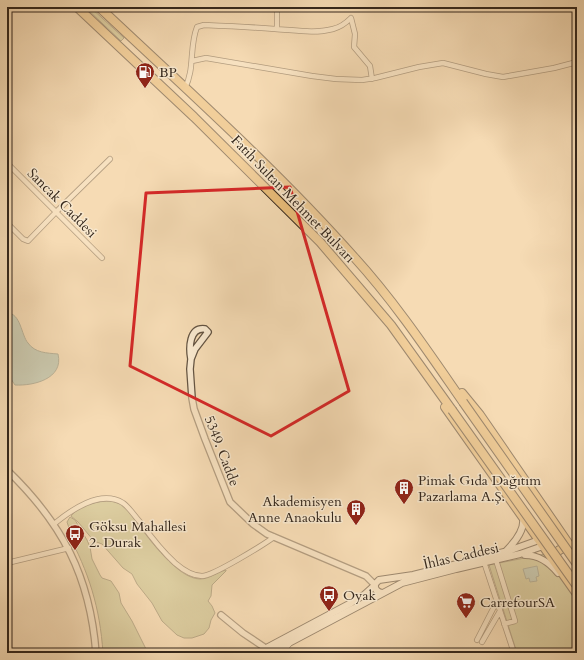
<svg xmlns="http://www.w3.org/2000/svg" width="584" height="660" viewBox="0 0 584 660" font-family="Cardo,serif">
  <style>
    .green { fill: #bfbf8b; stroke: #7a7354 }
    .water { fill: #9cbbaf; stroke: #728074 }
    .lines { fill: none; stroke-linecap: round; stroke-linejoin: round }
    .minor-casing { stroke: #645442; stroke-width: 6 }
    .tertiary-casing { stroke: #645442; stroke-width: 8 }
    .secondary-casing { stroke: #34271c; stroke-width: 8 }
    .trunk-casing { stroke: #34271c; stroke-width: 10 }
    .minor { stroke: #f8e8ce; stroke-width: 4.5 }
    .tertiary { stroke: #f8e8ce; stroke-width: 5.5 }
    .secondary { stroke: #f8e8ce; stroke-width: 6 }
    .trunk { stroke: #eabe7a; stroke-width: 8 }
    .trunk-bridge-casing { stroke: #34271c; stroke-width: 10; stroke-linecap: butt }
    .trunk-bridge { stroke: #eabe7a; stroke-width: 8 }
    .marked { fill: none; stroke: #d62828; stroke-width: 3; stroke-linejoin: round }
    .labels { text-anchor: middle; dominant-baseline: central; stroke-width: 3; stroke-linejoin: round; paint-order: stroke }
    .poi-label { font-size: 14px; fill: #34271c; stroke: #f8e8ce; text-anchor: start }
    .street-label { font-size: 14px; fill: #34271c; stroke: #f8e8ce }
  </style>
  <rect width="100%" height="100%" fill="#f5dbb4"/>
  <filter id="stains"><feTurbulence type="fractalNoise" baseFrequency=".005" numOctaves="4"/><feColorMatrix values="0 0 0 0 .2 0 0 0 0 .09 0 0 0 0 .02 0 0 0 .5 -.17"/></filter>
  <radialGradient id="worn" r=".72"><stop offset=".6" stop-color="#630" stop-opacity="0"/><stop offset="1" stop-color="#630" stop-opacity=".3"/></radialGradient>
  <!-- green -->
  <path class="green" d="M 85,7 L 90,7 L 124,38 L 121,41 Z
    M 112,501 C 114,502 118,503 121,504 C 128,508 132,516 137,523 C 149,539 178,579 200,579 C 210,579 217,572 226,570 L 226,571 L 212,585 L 211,596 L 208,601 L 212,606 L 215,613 L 211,620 L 209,628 L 204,634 L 192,638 L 184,638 L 177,635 L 162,621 L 152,603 L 137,584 L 132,574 L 123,568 L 102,544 L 94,541 L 78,522 L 71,516 C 80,504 98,501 112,501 Z
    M 70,517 L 75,520 L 87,540 L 90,547 L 92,559 L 100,575 L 102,578 L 111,581 L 119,593 L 121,603 L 132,621 L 148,653 L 103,653 C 100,608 89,572 67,532 L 69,528 L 67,522 Z
    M 545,554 L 577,601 L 577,653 L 517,653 L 489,565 Z"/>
  <!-- water -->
  <path class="water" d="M 7,313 C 21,313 21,335 28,343 C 35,353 47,353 58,354 C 64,379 33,386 15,385 L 7,373 Z
    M 537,566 L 539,576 L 536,577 L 537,581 L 530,582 L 529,578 L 526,579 L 523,569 Z"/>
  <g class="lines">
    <defs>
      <path id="minor" d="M 277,29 L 277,7
        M 192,61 L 206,58 L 312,76 L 336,79 L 362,80 L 375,78 L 419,67 L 443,63 L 486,74 L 503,77 L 554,68 L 577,62
        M 185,88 C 195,69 189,47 197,27 L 204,25 C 228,26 251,27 275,29 C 294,30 314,34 333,29 C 341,27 346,23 351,18 L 355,34 L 354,47 L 370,66 L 372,79
        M 7,163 L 102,258
        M 7,223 L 23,239 L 28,241 L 56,212 L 110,159
        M 54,524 C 71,510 100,489 123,503 C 130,508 135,517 141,523 C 151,537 162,551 175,563 C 182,569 191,576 202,576 C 213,576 263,545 274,537
        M 496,560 L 515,621 L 504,624
        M 484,562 L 514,653
        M 7,563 L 69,548
        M 477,640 L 497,601
        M 482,642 L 500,611
        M 282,653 L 290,643"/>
      <path id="tertiary" d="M 191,359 C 189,348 189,327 205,329 L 208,332 L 195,349 L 191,359 L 190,369 L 192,398 L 194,409 L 205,439 L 230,502 L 253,524 L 267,534 L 366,576 L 375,585
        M 7,470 C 62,523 90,576 96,653
        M 221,615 L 243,633 L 267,649"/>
      <path id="secondary" d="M 506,551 C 514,543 525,530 523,518
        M 525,555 C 538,555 550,563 558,573
        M 382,593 C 377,592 374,589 375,584 L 379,580 L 413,575 L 461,563 L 511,550 L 539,540
        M 257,653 L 351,603 L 364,595 L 374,586
        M 270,653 L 402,583 L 456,569 L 520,554 L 543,546"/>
      <path id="trunk" d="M 77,7 L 194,117 L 320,242 L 391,325 L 452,410
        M 99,7 C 186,89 275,168 354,257 C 395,302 429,353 463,402
        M 462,393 L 480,415 L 577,556
        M 445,407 L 577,594
        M 554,561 C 554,551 562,546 572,549"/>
    </defs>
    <!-- minor casing -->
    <use href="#minor" class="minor-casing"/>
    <!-- tertiary casing -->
    <use href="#tertiary" class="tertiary-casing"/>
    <!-- secondary casing -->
    <use href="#secondary" class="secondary-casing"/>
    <!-- trunk casing -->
    <use href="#trunk" class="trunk-casing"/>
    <!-- minor -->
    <use href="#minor" class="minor"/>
    <!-- tertiary -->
    <use href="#tertiary" class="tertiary"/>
    <!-- secondary -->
    <use href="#secondary" class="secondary"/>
    <!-- trunk -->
    <use href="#trunk" class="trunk"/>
    <defs>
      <path id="trunk-bridge" d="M 463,402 L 577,564
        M 452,410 L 577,586"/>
    </defs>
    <!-- trunk-bridge casing -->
    <use href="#trunk-bridge" class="trunk-bridge-casing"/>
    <!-- trunk-bridge -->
    <use href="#trunk-bridge" class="trunk-bridge"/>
  </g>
  <!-- marked area -->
  <path d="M0 0H584V660H0ZM 290,187 L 349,391 L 271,436 L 130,366 L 146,193 Z" fill="#f5dbb4" fill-opacity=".55" fill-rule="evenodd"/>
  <path class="marked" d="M 290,187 L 349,391 L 271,436 L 130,366 L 146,193 Z"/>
  <!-- icons -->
  <defs>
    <symbol id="fuel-pin" viewBox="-11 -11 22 30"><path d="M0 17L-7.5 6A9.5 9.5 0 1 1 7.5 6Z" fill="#8f2418" stroke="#f8e8ce"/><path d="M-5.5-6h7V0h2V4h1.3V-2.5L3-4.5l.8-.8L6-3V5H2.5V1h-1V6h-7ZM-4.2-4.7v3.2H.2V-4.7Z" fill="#fff"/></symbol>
    <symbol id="building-pin" viewBox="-11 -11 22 30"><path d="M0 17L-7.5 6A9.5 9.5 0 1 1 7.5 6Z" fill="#8f2418" stroke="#f8e8ce"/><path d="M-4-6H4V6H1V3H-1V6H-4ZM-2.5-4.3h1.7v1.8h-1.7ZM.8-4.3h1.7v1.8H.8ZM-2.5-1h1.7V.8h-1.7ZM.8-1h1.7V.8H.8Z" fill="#fff"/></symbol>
    <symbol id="bus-pin" viewBox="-11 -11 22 30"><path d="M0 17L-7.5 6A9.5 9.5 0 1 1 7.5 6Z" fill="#8f2418" stroke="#f8e8ce"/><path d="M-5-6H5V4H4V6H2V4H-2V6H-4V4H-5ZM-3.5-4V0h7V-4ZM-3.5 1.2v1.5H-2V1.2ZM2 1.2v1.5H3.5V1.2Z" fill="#fff"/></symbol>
    <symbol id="supermarket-pin" viewBox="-11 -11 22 30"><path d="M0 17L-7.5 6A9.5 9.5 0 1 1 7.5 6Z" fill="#8f2418" stroke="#f8e8ce"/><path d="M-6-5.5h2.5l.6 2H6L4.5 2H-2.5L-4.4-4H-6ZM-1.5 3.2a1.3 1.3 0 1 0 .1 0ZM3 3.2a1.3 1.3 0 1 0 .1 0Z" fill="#fff"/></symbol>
  </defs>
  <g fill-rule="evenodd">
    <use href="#fuel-pin" x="134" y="61" width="22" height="30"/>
    <use href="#building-pin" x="393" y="477" width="22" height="30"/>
    <use href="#building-pin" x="345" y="498" width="22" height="30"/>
    <use href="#bus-pin" x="64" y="523" width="22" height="30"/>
    <use href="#bus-pin" x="318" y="584" width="22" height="30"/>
    <use href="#supermarket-pin" x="455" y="591" width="22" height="30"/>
  </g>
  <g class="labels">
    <!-- poi labels -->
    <g class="poi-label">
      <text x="159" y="72">BP</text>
      <text x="418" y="480">Pimak Gıda Dağıtım<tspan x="418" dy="16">Pazarlama A.Ş.</tspan></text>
      <text x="342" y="501" text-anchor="end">Akademisyen<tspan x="342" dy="16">Anne Anaokulu</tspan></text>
      <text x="89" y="526">Göksu Mahallesi<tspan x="89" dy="16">2. Durak</tspan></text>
      <text x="343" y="595">Oyak</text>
      <text x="480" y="602">CarrefourSA</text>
    </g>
    <!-- street labels -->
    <g class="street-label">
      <text transform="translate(293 199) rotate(46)">Fatih Sultan Mehmet Bulvarı</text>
      <text transform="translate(62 203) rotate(45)">Sancak Caddesi</text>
      <text transform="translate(222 451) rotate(69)">5349. Cadde</text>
      <text transform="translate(461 556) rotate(-13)">İhlas Caddesi</text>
    </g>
  </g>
  <!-- margin -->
  <rect width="584" height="660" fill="none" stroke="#f5dbb4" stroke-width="24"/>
  <rect x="8" y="8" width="568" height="644" fill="none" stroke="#34271c" stroke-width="2"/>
  <rect x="12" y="12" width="560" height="636" fill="none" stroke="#34271c"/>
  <rect width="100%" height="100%" filter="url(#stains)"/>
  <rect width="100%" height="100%" fill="url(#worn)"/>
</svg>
